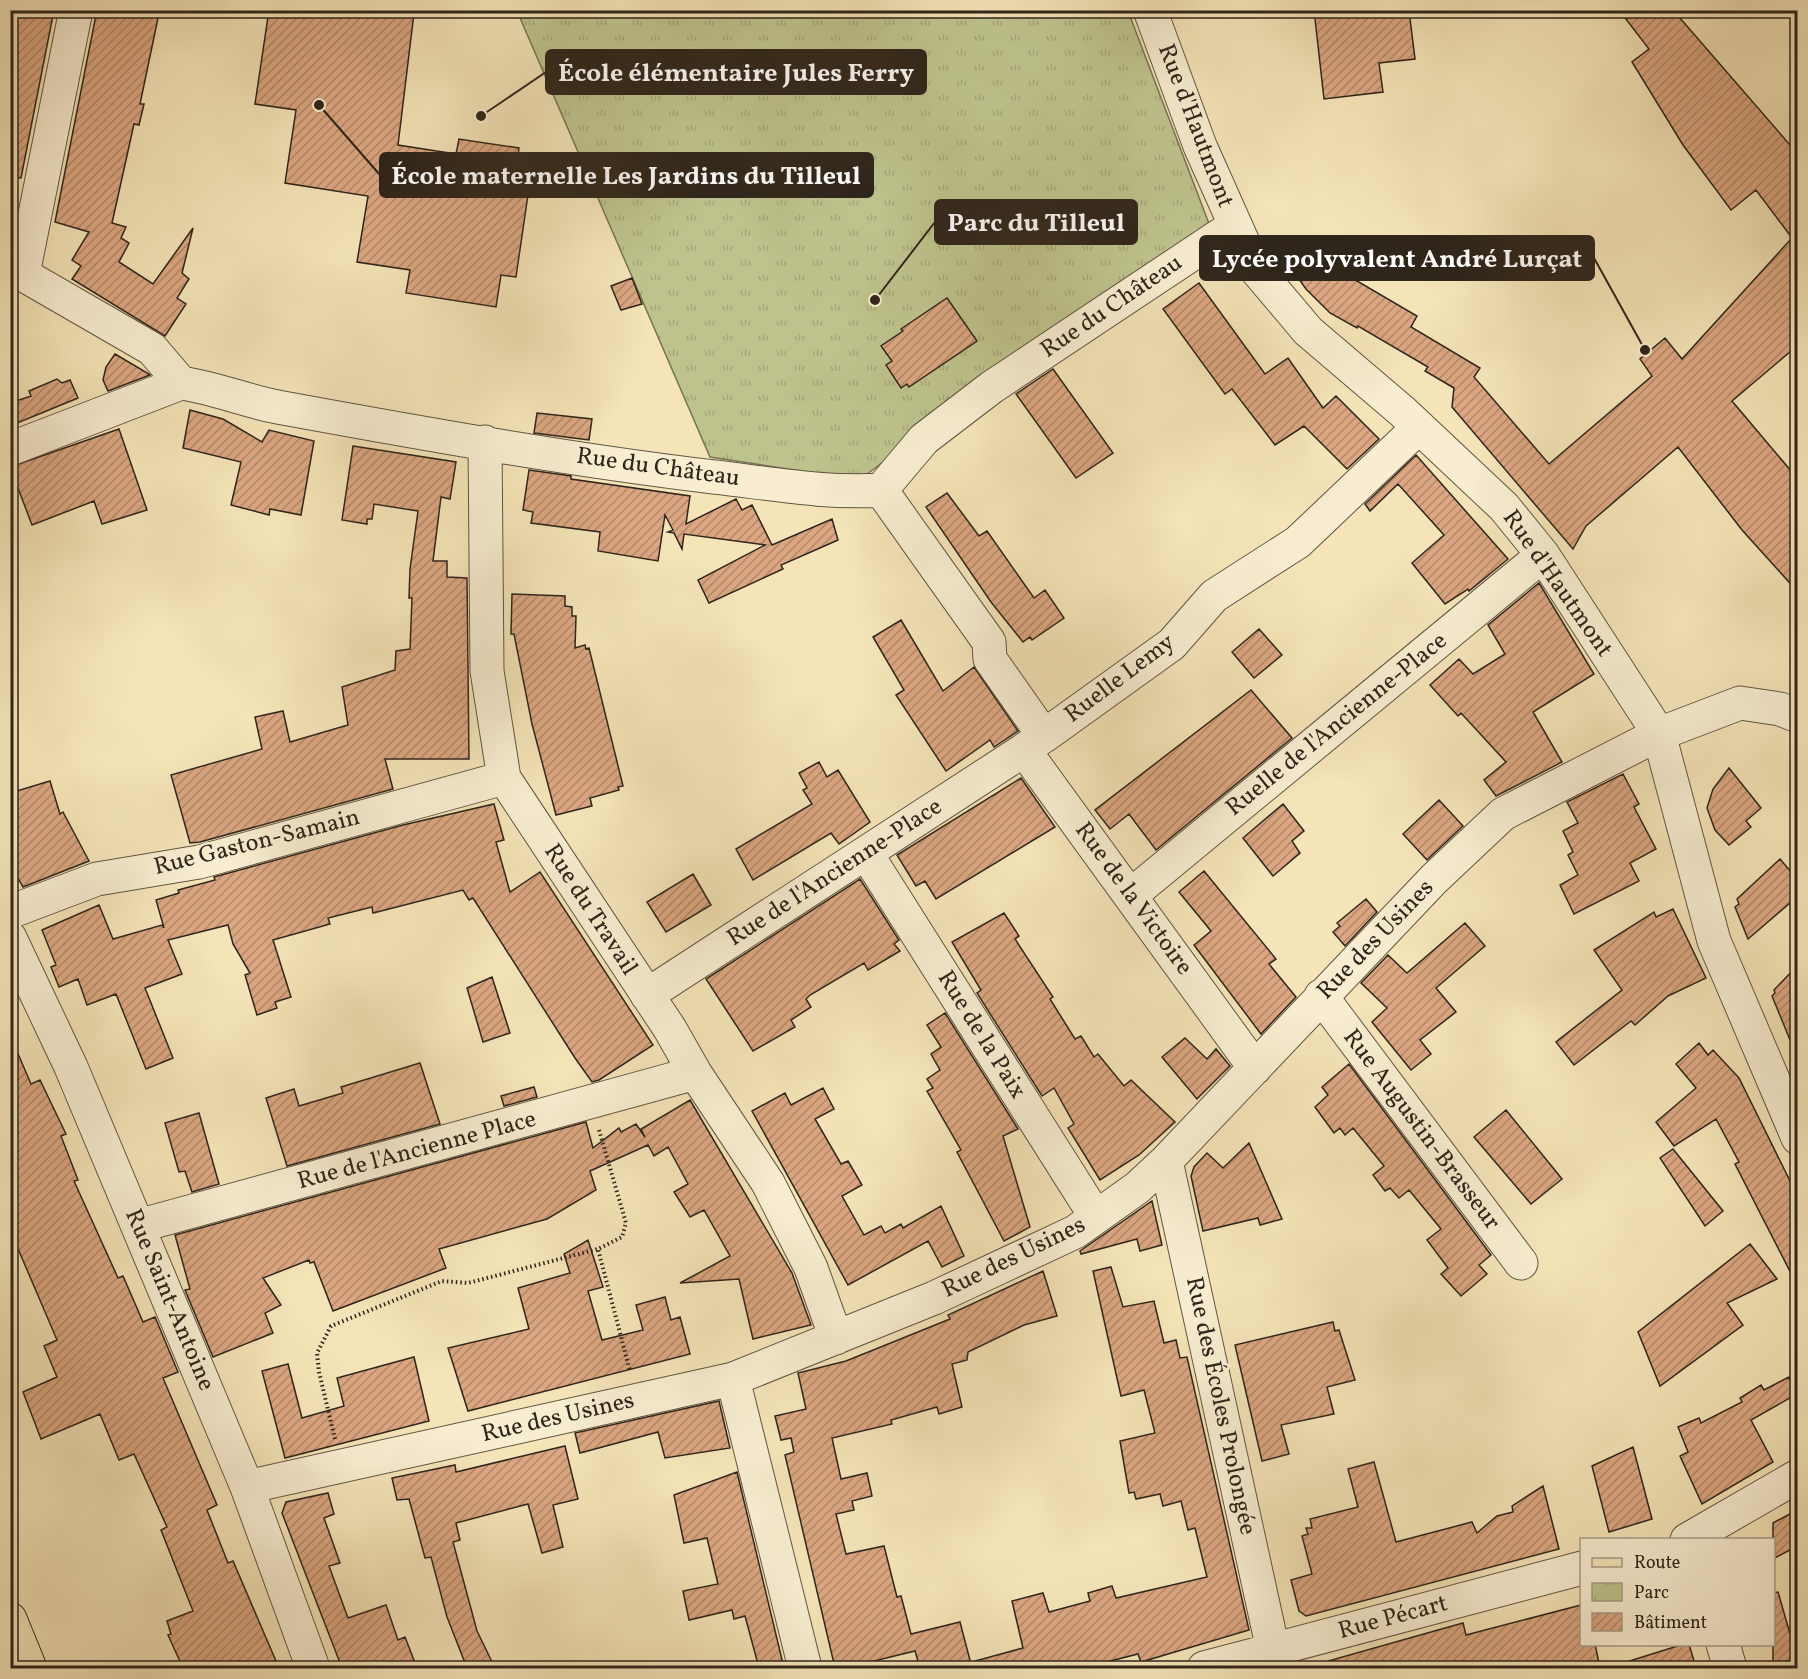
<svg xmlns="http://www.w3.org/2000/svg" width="1808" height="1679" viewBox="0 0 1808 1679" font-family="Vollkorn,serif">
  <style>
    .park { fill: url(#park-tufts); stroke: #767454; stroke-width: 1.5 }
    .building { fill: url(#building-hatch); stroke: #2e251b; stroke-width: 1.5 }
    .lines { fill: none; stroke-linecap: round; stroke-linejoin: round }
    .minor-casing { stroke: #605542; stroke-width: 35 }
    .major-casing { stroke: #2e251b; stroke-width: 35 }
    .path { stroke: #2e251b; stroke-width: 4; stroke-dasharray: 1.5 3; stroke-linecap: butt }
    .minor { stroke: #f8edd1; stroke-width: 33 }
    .major { stroke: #f4e4b8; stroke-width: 33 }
    .labels { text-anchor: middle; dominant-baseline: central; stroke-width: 5; stroke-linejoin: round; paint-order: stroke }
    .street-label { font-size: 24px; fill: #2e251b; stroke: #f8edd1 }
    .leader { fill: none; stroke: #2e251b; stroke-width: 2 }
    .callout-dot { fill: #2e251b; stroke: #f8edd1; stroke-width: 2 }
    .callout { fill: #2e251b; stroke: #2e251b; stroke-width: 2 }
    .callout-label { font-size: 26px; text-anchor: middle; font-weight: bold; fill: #fff }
  </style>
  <defs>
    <pattern id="park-tufts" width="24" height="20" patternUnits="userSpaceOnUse" patternTransform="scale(1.5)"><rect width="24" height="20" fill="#bec38d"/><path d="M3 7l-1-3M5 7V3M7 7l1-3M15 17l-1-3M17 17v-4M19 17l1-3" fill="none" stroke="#a4a779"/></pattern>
    <pattern id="building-hatch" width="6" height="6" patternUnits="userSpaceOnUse" patternTransform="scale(1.5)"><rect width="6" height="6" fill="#dba681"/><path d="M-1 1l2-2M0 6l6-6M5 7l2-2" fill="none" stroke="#b28769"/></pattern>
  </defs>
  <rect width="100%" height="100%" fill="#f4e4b8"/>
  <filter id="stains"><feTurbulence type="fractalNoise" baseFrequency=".00333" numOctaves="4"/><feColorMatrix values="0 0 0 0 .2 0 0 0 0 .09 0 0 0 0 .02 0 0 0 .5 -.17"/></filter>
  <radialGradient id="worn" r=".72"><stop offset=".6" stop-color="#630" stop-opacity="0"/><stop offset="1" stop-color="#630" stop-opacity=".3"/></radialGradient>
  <!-- park -->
  <path class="park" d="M 517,11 L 1128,11 L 1211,229 L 1006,371 L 859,480 L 710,457 Z"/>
  <!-- building -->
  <path class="building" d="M 10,10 L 54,10 L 21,178 L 10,177 Z
    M 97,10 L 146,10 L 145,15 L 158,18 L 140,104 L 144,104 L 139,125 L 134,124 L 112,223 L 126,227 L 121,238 L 129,243 L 119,262 L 153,284 L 193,228 L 182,273 L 189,279 L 177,298 L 186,304 L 165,336 L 72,279 L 81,266 L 72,260 L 89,232 L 55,222 Z
    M 269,10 L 396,10 L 414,13 L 398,145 L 456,154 L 459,139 L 519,148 L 515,178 L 530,181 L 516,277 L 501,275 L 496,307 L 406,293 L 410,270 L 357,262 L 368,196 L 285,183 L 296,110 L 255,104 Z
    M 1314,10 L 1409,10 L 1415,59 L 1379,63 L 1383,92 L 1324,99 Z
    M 1619,10 L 1673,10 L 1797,153 L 1797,346 L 1732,401 L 1797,478 L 1797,591 L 1742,530 L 1678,447 L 1586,526 L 1573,549 L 1452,407 L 1454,388 L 1425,371 L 1428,367 L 1358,326 L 1357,328 L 1330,313 L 1306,289 L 1294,272 L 1311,254 L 1417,316 L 1411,327 L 1480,368 L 1474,377 L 1549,464 L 1652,376 L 1640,359 L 1665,338 L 1682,359 L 1792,238 L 1756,190 L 1731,210 L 1683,145 L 1632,62 L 1649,49 Z
    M 632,278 L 642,304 L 621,310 L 611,286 Z
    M 1199,283 L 1265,374 L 1288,358 L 1323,408 L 1336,396 L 1379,439 L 1347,469 L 1304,426 L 1275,445 L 1232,389 L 1225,394 L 1163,309 Z
    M 947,298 L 977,341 L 909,387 L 907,384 L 901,388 L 886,365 L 892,361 L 881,346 L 903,331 L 901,329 Z
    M 115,354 L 149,374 L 150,375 L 108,391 L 103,380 L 106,367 Z
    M 1053,369 L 1113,453 L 1076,478 L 1016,394 Z
    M 57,379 L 62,383 L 70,380 L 78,398 L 10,426 L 10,403 L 31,396 L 29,391 Z
    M 190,410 L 223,419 L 262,442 L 269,430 L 314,441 L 301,515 L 270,509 L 269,515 L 231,505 L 241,462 L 183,448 Z
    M 537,413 L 592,419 L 589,440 L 534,433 Z
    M 119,429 L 147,510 L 102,524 L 94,501 L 32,525 L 10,467 Z
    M 353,446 L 456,462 L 450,499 L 441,497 L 433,561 L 447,561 L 447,577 L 467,578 L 469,759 L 385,759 L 393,789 L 200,842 L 190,843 L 171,775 L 262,749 L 255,717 L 283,711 L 290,742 L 348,725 L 342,687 L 395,670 L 396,651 L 410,649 L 412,598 L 409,598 L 410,569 L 418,511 L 374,504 L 372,519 L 367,519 L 367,524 L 342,520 Z
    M 1416,455 L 1508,559 L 1469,591 L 1468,589 L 1445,604 L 1412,563 L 1444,535 L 1398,484 L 1370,511 L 1365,504 Z
    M 529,470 L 571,476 L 571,479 L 690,496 L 686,524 L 736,499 L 742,510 L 752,505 L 772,545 L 832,519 L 838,540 L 781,565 L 783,569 L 709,603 L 698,580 L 765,545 L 684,534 L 682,549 L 674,533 L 668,532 L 673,530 L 665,515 L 658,561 L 598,551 L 600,532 L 531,523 L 533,512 L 523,510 Z
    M 947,493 L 979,536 L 987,531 L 1034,598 L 1045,590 L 1064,618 L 1032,640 L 1030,637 L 1023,642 L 991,602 L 926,507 Z
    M 1539,583 L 1594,674 L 1533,712 L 1562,762 L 1496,796 L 1484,780 L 1506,762 L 1461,713 L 1458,716 L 1430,685 L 1459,659 L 1473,674 L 1505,654 L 1488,625 Z
    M 512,594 L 565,596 L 565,606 L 572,607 L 572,616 L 576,616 L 575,648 L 585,645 L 586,649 L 589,648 L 623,786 L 618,787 L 619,790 L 590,798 L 592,806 L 556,815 L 532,724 L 514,634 L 511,634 Z
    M 901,620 L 943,691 L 974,667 L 1018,731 L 994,747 L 990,740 L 946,771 L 896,695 L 904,690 L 873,637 Z
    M 1259,629 L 1282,655 L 1254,678 L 1232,652 Z
    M 1251,690 L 1292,738 L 1156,850 L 1129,814 L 1110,829 L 1095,810 Z
    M 819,762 L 827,777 L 838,770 L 870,822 L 839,844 L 831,833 L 753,880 L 736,849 L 812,804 L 803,790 L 807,788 L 799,773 Z
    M 1729,768 L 1761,808 L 1746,821 L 1751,827 L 1729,845 L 1715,830 L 1707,808 L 1713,789 Z
    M 1623,774 L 1639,804 L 1634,807 L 1656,849 L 1630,863 L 1639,881 L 1574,914 L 1560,885 L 1578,875 L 1568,855 L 1573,852 L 1563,831 L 1578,823 L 1567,802 Z
    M 1021,778 L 1055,827 L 936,899 L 925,881 L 916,886 L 897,855 Z
    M 50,781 L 60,814 L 63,812 L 89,861 L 23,887 L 10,864 L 10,793 Z
    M 1439,800 L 1463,826 L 1427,860 L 1403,834 Z
    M 494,804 L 504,840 L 496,842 L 510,892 L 540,872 L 653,1045 L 599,1080 L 592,1082 L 575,1058 L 473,898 L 469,900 L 463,890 L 373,913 L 372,907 L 328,918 L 330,924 L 273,940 L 291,997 L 275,1002 L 277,1008 L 257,1015 L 245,975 L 250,973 L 233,944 L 228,925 L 168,940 L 182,974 L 145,988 L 173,1058 L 146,1069 L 116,994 L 87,1005 L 78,979 L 59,987 L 51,967 L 56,965 L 42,930 L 99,905 L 113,939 L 162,925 L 164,928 L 156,900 L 179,893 L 178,890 L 215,880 L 214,877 L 403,825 Z
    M 1283,804 L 1304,831 L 1292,841 L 1300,853 L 1273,876 L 1243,838 Z
    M 1780,859 L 1797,879 L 1797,897 L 1748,939 L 1735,907 L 1739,904 L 1737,899 Z
    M 1204,871 L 1276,959 L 1269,964 L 1296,997 L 1261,1034 L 1194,945 L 1211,931 L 1179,892 Z
    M 693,874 L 711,905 L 666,932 L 647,902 Z
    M 860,879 L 899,940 L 894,944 L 900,951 L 868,970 L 864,963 L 810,995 L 806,999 L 811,1007 L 791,1020 L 795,1027 L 753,1051 L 706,979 Z
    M 1366,899 L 1377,912 L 1345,946 L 1333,932 L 1340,926 L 1337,923 Z
    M 1673,909 L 1706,978 L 1668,996 L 1635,1025 L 1631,1021 L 1574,1065 L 1556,1042 L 1622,990 L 1594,950 L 1654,912 L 1656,917 Z
    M 1004,913 L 1019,936 L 1015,939 L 1053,997 L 1050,999 L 1075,1039 L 1081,1036 L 1094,1057 L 1098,1054 L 1124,1086 L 1131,1080 L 1175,1122 L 1139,1155 L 1100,1180 L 1068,1128 L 1074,1124 L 1054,1088 L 1042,1096 L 977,993 L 981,990 L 952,942 Z
    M 1465,923 L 1485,946 L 1436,988 L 1456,1012 L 1420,1040 L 1431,1054 L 1411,1070 L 1372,1022 L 1387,1008 L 1361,983 L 1388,955 L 1407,973 Z
    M 1797,966 L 1797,1057 L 1772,996 L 1775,993 L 1774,990 Z
    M 492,977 L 510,1033 L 483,1042 L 467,988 Z
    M 945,1013 L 1018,1129 L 1003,1136 L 1030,1227 L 1004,1241 L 957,1152 L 961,1150 L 927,1091 L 933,1088 L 927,1079 L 940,1070 L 931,1054 L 941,1047 L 927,1025 Z
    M 10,1035 L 31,1084 L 40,1080 L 66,1134 L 61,1136 L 78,1180 L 74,1181 L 118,1278 L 123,1276 L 143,1322 L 155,1317 L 178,1372 L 163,1378 L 217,1505 L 207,1510 L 228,1563 L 233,1561 L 279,1668 L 183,1668 L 168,1635 L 171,1634 L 167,1621 L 193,1611 L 161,1530 L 167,1527 L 134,1454 L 119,1460 L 100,1414 L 41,1439 L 23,1392 L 57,1377 L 44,1346 L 57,1340 L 10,1230 Z
    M 1185,1038 L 1207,1059 L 1216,1049 L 1230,1066 L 1197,1099 L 1162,1057 Z
    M 1699,1043 L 1708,1055 L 1713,1050 L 1739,1078 L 1797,1195 L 1797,1285 L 1735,1164 L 1739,1162 L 1716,1119 L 1674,1146 L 1656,1122 L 1696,1088 L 1676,1064 Z
    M 420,1063 L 440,1124 L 287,1166 L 266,1098 L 294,1089 L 299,1106 L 343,1093 L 341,1087 Z
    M 1349,1064 L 1491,1255 L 1479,1265 L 1487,1274 L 1461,1296 L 1441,1274 L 1448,1268 L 1427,1240 L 1441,1229 L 1409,1190 L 1399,1198 L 1390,1188 L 1385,1191 L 1373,1175 L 1384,1166 L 1353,1128 L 1345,1135 L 1340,1128 L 1334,1133 L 1315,1107 L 1328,1095 L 1322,1087 Z
    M 534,1087 L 537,1097 L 504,1106 L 501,1096 Z
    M 823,1088 L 834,1109 L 815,1119 L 841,1164 L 848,1161 L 862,1185 L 842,1196 L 864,1235 L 881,1226 L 885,1233 L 901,1224 L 903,1228 L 941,1206 L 964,1256 L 942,1267 L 928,1241 L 848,1285 L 752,1111 L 785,1093 L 791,1105 Z
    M 690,1100 L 792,1273 L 811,1325 L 753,1339 L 739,1279 L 680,1283 L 730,1256 L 704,1210 L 690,1217 L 674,1192 L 688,1184 L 668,1147 L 654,1156 L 648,1145 L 590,1171 L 596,1190 L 547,1219 L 439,1249 L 446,1268 L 333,1311 L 314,1262 L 310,1263 L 309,1260 L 263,1278 L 281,1305 L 265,1313 L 273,1333 L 213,1357 L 185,1290 L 190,1289 L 175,1235 L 586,1122 L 593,1148 L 619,1128 L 621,1132 L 636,1124 L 645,1137 L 641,1129 Z
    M 1506,1110 L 1562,1179 L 1531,1204 L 1474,1137 Z
    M 199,1113 L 219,1184 L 192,1192 L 185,1171 L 179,1172 L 165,1123 Z
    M 1249,1143 L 1282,1219 L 1260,1225 L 1258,1218 L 1203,1231 L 1191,1176 L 1194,1167 L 1207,1153 L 1223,1168 Z
    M 1673,1149 L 1723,1211 L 1705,1226 L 1660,1158 Z
    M 1152,1201 L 1162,1245 L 1140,1251 L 1137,1239 L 1081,1254 L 1080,1251 Z
    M 588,1240 L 603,1287 L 588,1291 L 602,1340 L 643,1330 L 636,1305 L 665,1297 L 671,1320 L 680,1317 L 690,1354 L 468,1411 L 448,1348 L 529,1329 L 518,1288 L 570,1273 L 564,1254 Z
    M 1750,1244 L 1777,1279 L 1727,1303 L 1743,1325 L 1660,1386 L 1638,1332 Z
    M 1111,1267 L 1123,1307 L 1154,1301 L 1164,1343 L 1176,1340 L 1180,1358 L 1187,1357 L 1249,1630 L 1141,1662 L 1138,1654 L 1083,1668 L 976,1668 L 975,1661 L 1023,1648 L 1012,1601 L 1043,1593 L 1049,1612 L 1090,1601 L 1088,1593 L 1112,1586 L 1116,1598 L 1207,1577 L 1195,1528 L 1188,1530 L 1181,1501 L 1163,1506 L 1160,1494 L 1136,1499 L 1134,1492 L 1129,1493 L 1120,1441 L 1155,1433 L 1144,1390 L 1121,1396 L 1093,1271 Z
    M 1043,1271 L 1057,1316 L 1024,1325 L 968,1352 L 967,1360 L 952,1364 L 962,1407 L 939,1414 L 937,1407 L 891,1420 L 892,1424 L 832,1438 L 841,1479 L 867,1473 L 872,1496 L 852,1501 L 854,1510 L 836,1514 L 846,1554 L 884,1546 L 897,1597 L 901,1596 L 911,1634 L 960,1622 L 972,1668 L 920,1668 L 915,1651 L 874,1661 L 876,1668 L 835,1668 L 785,1455 L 794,1452 L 791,1438 L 781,1440 L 775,1416 L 806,1409 L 798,1373 L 846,1361 L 950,1319 L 948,1315 Z
    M 1333,1322 L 1335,1331 L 1339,1330 L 1355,1380 L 1327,1387 L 1334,1414 L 1281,1425 L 1289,1454 L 1262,1461 L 1235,1345 Z
    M 414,1357 L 429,1421 L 285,1458 L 262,1371 L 288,1364 L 302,1418 L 344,1406 L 337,1378 Z
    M 1789,1377 L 1797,1394 L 1751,1420 L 1773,1462 L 1702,1504 L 1680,1456 L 1688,1452 L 1678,1427 L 1699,1418 L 1701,1423 L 1742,1402 L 1740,1398 L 1761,1385 L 1764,1390 Z
    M 719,1401 L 730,1448 L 665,1458 L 658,1432 L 580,1453 L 575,1433 Z
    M 565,1446 L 578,1499 L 553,1505 L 563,1547 L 542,1553 L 528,1504 L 456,1523 L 460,1540 L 453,1542 L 477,1631 L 495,1668 L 467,1668 L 447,1617 L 431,1557 L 425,1558 L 409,1499 L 397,1500 L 392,1478 L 455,1465 L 456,1472 Z
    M 1633,1447 L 1652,1519 L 1609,1532 L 1592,1466 Z
    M 1374,1462 L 1396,1542 L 1472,1522 L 1477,1533 L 1497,1516 L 1513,1512 L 1512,1506 L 1543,1486 L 1559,1549 L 1306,1616 L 1299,1611 L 1291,1580 L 1312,1574 L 1302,1536 L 1308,1534 L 1306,1528 L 1312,1528 L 1310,1519 L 1358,1507 L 1348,1469 Z
    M 737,1472 L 783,1664 L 764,1668 L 759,1668 L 745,1616 L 734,1619 L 732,1610 L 689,1620 L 683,1591 L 718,1584 L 707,1538 L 684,1543 L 674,1495 Z
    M 328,1493 L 334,1514 L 324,1518 L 340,1563 L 329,1566 L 348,1618 L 386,1605 L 398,1640 L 405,1637 L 417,1668 L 342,1668 L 282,1513 L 286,1502 Z
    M 1797,1510 L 1797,1546 L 1773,1559 L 1773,1523 Z
    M 1778,1592 L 1797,1658 L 1773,1666 L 1773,1593 Z
    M 1581,1605 L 1581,1644 L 1595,1644 L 1600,1668 L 1328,1668 L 1328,1661 L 1463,1623 L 1466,1635 Z
    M 1684,1644 L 1689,1644 L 1696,1668 L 1624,1668 L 1623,1663 Z"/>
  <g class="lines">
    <defs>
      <path id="minor" d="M 1150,10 L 1200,146 L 1254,267 L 1308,331 L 1403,412 L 1504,507 L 1543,555 L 1659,734 L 1714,941 L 1798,1138
        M 10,267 L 152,349 L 181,383
        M 23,274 L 76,10
        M 485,442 L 487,671 L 504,778 L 670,1029 L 695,1073 L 768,1183 L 811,1268 L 836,1338
        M 10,449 L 181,383 C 216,388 248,402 283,408 C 425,434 571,460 714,477 C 769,483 825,494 881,490 L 924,439 L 992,387 L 1234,226
        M 881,490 L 989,642 L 990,659 L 1044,736 L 1172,644 L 1214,596 L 1298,542 L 1419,427
        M 1042,737 L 1024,750 L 1255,1068
        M 866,853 L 1096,1217
        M 1131,895 L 1543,555
        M 10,912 L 97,879 L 199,862 L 504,778
        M 10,938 L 71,1067 L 247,1487 L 313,1668
        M 647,995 L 1024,750
        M 1321,996 L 1521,1263
        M 1166,1161 L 1277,1668
        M 138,1226 L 695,1073
        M 733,1379 L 805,1668
        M 247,1487 L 733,1379 L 934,1298 L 1075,1232 L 1137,1188 L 1166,1161 L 1434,879 L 1503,814 L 1659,734 L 1740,703 L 1780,709 L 1798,716
        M 1687,1540 L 1798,1476
        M 1723,1644 L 1730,1668
        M 1204,1668 L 1582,1568"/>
      <path id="major" d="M 10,1619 L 30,1668"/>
    </defs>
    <!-- minor casing -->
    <use href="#minor" class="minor-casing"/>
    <!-- major casing -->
    <use href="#major" class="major-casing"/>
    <!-- path -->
    <path class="path" d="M 599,1130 L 626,1223 L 622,1237 L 598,1249 L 630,1371
      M 335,1439 L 319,1372 L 317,1353 L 331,1326 L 442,1281 L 468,1283 L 598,1249"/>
    <!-- minor -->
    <use href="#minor" class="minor"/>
    <!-- major -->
    <use href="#major" class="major"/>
  </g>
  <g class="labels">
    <!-- street labels -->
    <g class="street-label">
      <text transform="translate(1195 126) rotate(69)">Rue d'Hautmont</text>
      <text transform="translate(1112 307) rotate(-34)">Rue du Château</text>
      <text transform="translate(658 468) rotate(8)">Rue du Château</text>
      <text transform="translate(1557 584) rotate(55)">Rue d'Hautmont</text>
      <text transform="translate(1120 679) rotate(-37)">Ruelle Lemy</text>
      <text transform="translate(1337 725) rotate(-39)">Ruelle de l'Ancienne-Place</text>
      <text transform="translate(257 843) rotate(-14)">Rue Gaston-Samain</text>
      <text transform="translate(835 873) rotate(-33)">Rue de l'Ancienne-Place</text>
      <text transform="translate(1133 899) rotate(54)">Rue de la Victoire</text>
      <text transform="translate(590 910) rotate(57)">Rue du Travail</text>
      <text transform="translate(1376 940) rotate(-46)">Rue des Usines</text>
      <text transform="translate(981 1035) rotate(58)">Rue de la Paix</text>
      <text transform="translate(1421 1130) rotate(53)">Rue Augustin-Brasseur</text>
      <text transform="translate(417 1151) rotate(-15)">Rue de l'Ancienne Place</text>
      <text transform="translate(1014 1258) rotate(-26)">Rue des Usines</text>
      <text transform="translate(169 1300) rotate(67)">Rue Saint-Antoine</text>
      <text transform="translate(1220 1406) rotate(78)">Rue des Écoles Prolongée</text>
      <text transform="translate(558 1418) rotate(-13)">Rue des Usines</text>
      <text transform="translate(1393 1618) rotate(-15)">Rue Pécart</text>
    </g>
  </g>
  <!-- callouts -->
  <path class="leader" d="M481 116L546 72M319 105L380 175M875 300L935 222M1645 350L1594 258"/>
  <g class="callout-dot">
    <circle cx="481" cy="116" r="6"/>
    <circle cx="319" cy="105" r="6"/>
    <circle cx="875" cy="300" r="6"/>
    <circle cx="1645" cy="350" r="6"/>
  </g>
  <g class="callout">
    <rect x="546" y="50" width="380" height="44" rx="6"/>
    <rect x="380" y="153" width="493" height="44" rx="6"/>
    <rect x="935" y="200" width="202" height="44" rx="6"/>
    <rect x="1200" y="236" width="394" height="44" rx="6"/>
  </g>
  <g class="callout-label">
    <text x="736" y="81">École élémentaire Jules Ferry</text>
    <text x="626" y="184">École maternelle Les Jardins du Tilleul</text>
    <text x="1036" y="231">Parc du Tilleul</text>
    <text x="1397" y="267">Lycée polyvalent André Lurçat</text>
  </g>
  <!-- margin -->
  <rect width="1808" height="1679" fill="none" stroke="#f4e4b8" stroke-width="36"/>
  <rect x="12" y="12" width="1784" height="1655" fill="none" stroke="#2e251b" stroke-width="3"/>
  <rect x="18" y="18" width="1772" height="1643" fill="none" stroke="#2e251b" stroke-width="1.5"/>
  <!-- legend -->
  <rect x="1580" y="1538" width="195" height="108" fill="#f8edd1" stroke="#a79d88" stroke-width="1.5"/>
  <rect x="1592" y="1558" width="30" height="9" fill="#f4e4b8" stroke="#a79d88" stroke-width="1.5"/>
  <text x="1634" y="1568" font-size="18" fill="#2e251b">Route</text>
  <rect x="1592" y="1583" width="30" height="18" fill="url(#park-tufts)" stroke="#a79d88" stroke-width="1.5"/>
  <text x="1634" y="1598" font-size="18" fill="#2e251b">Parc</text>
  <rect x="1592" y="1613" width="30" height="18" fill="url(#building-hatch)" stroke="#a79d88" stroke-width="1.5"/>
  <text x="1634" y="1628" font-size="18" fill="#2e251b">Bâtiment</text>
  <rect width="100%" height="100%" filter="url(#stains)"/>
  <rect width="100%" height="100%" fill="url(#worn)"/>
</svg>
